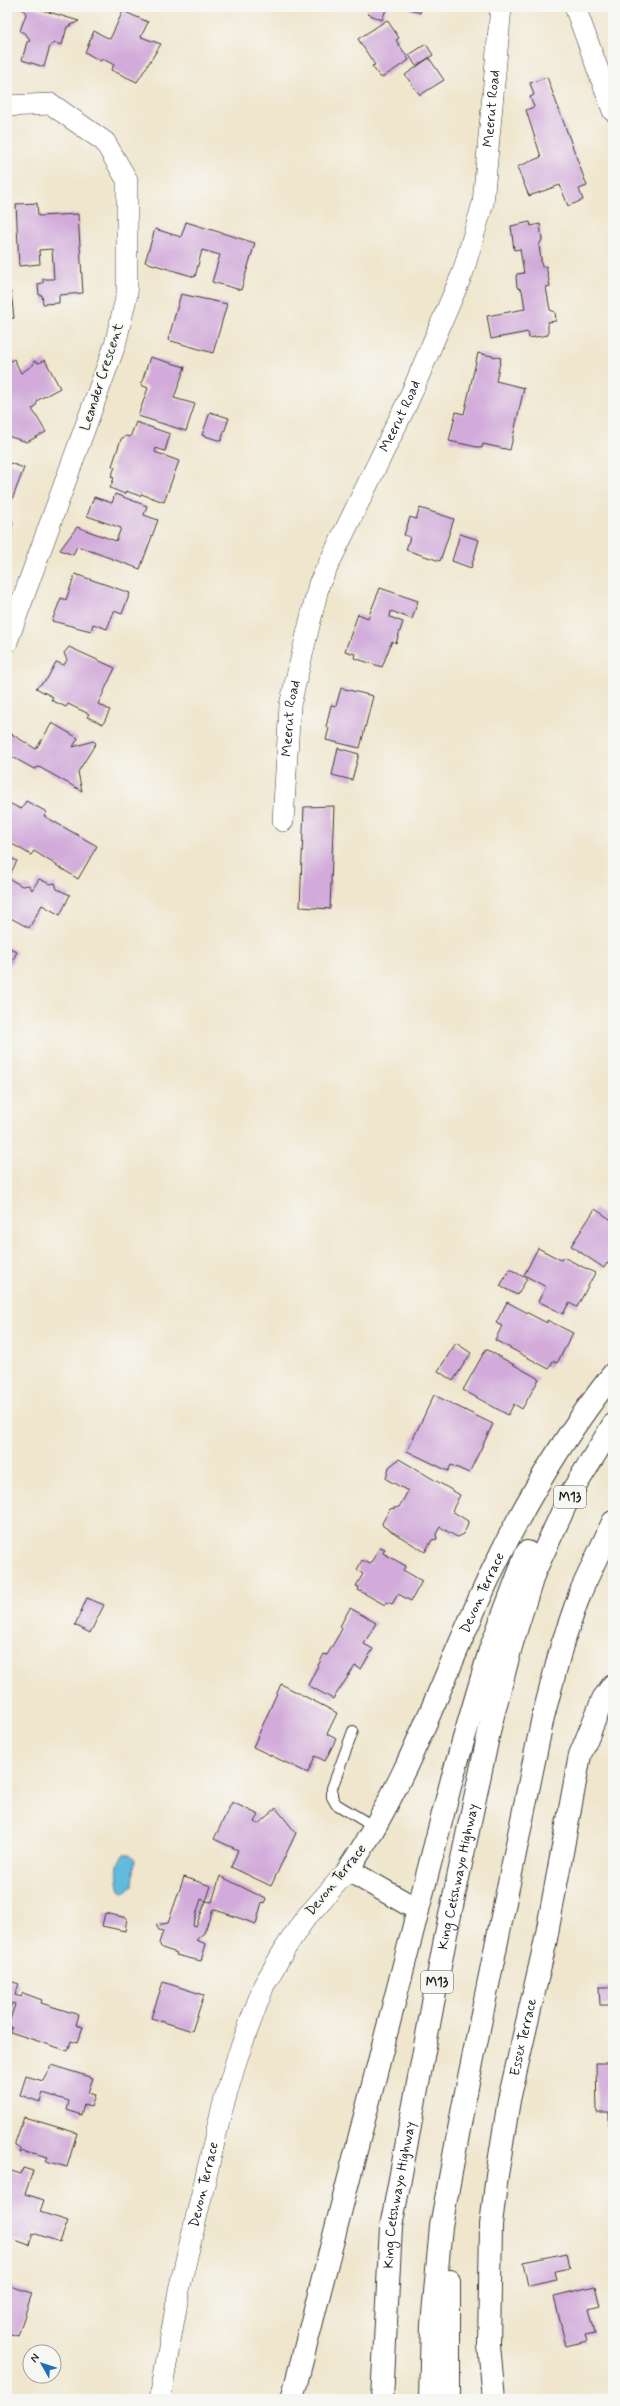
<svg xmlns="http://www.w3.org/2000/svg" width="620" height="2406" viewBox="0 0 620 2406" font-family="Mynerve,sans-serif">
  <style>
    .water { fill: #62badf; stroke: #3f6b7e }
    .building { fill: #d2abda }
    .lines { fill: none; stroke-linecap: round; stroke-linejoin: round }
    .lane-casing { stroke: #3c3a37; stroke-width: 12 }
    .street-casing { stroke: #3c3a37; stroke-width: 22 }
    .secondary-casing { stroke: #3c3a37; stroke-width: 24 }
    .highway-casing { stroke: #3c3a37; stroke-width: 24 }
    .lane { stroke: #fff; stroke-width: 10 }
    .street { stroke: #fff; stroke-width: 21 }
    .secondary { stroke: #fff; stroke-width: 22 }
    .highway { stroke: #fff; stroke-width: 22 }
    .labels { text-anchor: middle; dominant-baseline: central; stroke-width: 4; stroke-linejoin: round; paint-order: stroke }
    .shield { fill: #f6f6f2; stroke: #5d5d5c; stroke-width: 1 }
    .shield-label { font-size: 13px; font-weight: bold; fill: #1c1c1c }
    .street-label { font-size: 14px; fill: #1c1c1c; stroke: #f6f6f2 }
  </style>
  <rect width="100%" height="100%" fill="#f6f6f2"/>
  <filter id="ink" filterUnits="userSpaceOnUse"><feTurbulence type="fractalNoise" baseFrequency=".025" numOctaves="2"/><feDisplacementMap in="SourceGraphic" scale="8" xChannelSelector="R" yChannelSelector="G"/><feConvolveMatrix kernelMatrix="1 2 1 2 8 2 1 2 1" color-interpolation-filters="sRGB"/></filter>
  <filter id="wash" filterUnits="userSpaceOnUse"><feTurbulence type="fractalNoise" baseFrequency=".012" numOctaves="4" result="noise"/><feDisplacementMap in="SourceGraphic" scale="16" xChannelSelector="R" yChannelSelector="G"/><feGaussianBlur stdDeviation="0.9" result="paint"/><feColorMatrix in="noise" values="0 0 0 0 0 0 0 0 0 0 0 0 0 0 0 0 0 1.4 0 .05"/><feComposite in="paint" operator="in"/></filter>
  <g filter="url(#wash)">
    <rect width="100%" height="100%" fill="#f0e6ce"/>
    <!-- water -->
    <path class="water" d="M 124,1854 L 130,1854 L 135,1859 L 133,1887 L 124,1892 L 119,1888 C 117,1876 115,1863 124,1854 Z"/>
    <g id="blocks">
      <!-- building -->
      <path class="building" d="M 22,7 L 32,7 L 79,21 L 67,27 L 62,45 L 55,43 L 50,46 L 44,67 L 22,60 L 27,42 L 30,41 L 26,34 L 20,31 L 26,14 Z
        M 371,7 L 387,7 L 382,20 L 368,14 Z
        M 405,7 L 422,7 L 420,13 Z
        M 123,11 L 148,22 L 141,37 L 161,44 L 137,82 L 111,70 L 114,65 L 103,59 L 100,61 L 85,52 L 94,31 L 110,39 Z
        M 387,20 L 399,38 L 396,40 L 409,60 L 383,77 L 380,77 L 372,66 L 375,65 L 358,39 Z
        M 426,44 L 433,55 L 416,66 L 409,55 Z
        M 429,58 L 444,80 L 420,95 L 405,75 Z
        M 547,77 L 587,186 L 579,189 L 583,200 L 568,206 L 560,185 L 529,196 L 517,167 L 541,157 L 526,110 L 534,107 L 530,97 L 534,95 L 530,83 Z
        M 37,203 L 38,216 L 78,214 L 83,293 L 59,295 L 59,303 L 43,304 L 42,295 L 39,295 L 38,284 L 43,283 L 43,279 L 54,279 L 52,249 L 39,250 L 40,264 L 19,266 L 16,204 Z
        M 186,222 L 255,243 L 241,290 L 212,282 L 220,255 L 202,250 L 195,277 L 145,262 L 155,229 L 181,237 Z
        M 530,222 L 531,226 L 540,224 L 542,240 L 539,245 L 542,267 L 546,266 L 550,286 L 546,287 L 550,310 L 555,312 L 556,321 L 548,322 L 548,335 L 529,338 L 528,332 L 491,339 L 487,316 L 525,309 L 522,290 L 517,287 L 516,277 L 517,274 L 524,273 L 520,249 L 514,250 L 511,226 Z
        M 7,292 L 11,292 L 14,318 L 7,319 Z
        M 181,294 L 227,304 L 213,353 L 168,340 Z
        M 478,353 L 501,358 L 496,381 L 524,388 L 510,450 L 483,444 L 482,448 L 449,441 L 456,412 L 464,414 Z
        M 150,357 L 185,367 L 174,398 L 195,404 L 186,431 L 138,416 L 148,388 L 141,385 Z
        M 14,359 L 21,373 L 33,365 L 34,361 L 39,363 L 45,360 L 60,388 L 38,400 L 35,408 L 32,409 L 46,432 L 27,442 L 7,436 L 7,363 Z
        M 210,412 L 229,418 L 221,441 L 202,435 Z
        M 136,422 L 170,434 L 165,451 L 156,448 L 155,452 L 179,461 L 164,502 L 141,494 L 140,496 L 126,491 L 125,494 L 110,488 L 114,478 L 111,477 L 115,467 L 112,466 L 121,439 L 126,436 L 130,437 Z
        M 7,462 L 24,468 L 7,513 Z
        M 115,494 L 147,506 L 144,515 L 158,520 L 140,569 L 77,546 L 73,555 L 60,550 L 77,527 L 116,541 L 121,528 L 87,516 L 94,497 L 112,503 Z
        M 420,508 L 454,519 L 440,561 L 406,550 L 410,537 L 404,535 L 410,517 L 416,519 Z
        M 7,520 L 13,522 L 7,539 Z
        M 460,534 L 479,540 L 471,568 L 452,561 Z
        M 75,574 L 130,593 L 122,614 L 114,611 L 107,629 L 93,624 L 91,631 L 52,621 L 61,598 L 66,600 Z
        M 380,588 L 418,601 L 412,619 L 391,611 L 390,617 L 403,622 L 396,643 L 392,641 L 382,667 L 354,658 L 355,654 L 345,651 L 358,614 L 368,618 Z
        M 69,647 L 115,668 L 98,704 L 110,710 L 103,724 L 87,717 L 89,714 L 68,704 L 66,707 L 51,700 L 53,697 L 36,688 L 47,679 L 56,662 L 64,665 L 67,660 L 64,653 Z
        M 341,688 L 373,696 L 360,748 L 326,740 L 329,728 L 326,727 L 331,705 L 336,706 Z
        M 52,723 L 78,738 L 73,747 L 93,741 L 96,743 L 78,772 L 82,791 L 39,767 L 34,769 L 7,754 L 10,745 L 7,738 L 10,733 L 36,749 Z
        M 338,748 L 359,754 L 352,780 L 332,775 Z
        M 26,801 L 47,812 L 44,816 L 97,846 L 78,879 L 34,851 L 31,855 L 7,841 L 7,802 L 21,809 Z
        M 334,806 L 330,909 L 300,907 L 304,807 Z
        M 7,856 L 17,861 L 8,878 L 22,886 L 29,885 L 32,890 L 39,879 L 50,884 L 55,883 L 57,889 L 70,895 L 60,915 L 42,905 L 29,928 L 7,916 Z
        M 7,946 L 17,952 L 8,969 L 7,968 Z
        M 595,1209 L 613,1221 L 613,1267 L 607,1263 L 604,1268 L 571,1246 Z
        M 538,1248 L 561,1260 L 563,1257 L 595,1273 L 577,1307 L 569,1303 L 563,1314 L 538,1301 L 546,1287 L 524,1275 Z
        M 510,1269 L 527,1279 L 517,1295 L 500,1286 Z
        M 507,1302 L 547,1323 L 547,1320 L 573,1333 L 557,1363 L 553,1361 L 549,1369 L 495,1340 L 502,1326 L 496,1323 Z
        M 456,1343 L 471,1353 L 453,1381 L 438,1371 Z
        M 486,1349 L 539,1379 L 522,1409 L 514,1404 L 508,1415 L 463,1390 Z
        M 434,1395 L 493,1424 L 469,1473 L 451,1465 L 448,1471 L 407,1451 Z
        M 399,1459 L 460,1495 L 452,1511 L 468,1521 L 467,1527 L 463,1534 L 457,1537 L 440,1527 L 436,1534 L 437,1539 L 432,1540 L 425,1552 L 383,1526 L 382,1523 L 390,1509 L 399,1507 L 408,1491 L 386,1479 L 389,1467 Z
        M 380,1547 L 385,1549 L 383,1553 L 406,1566 L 403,1570 L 422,1581 L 411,1601 L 398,1594 L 392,1604 L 387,1602 L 385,1605 L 358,1590 L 359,1587 L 356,1586 L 363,1574 L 357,1570 L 362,1560 L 370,1564 Z
        M 87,1598 L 104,1605 L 90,1633 L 75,1625 Z
        M 350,1608 L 376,1623 L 364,1644 L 373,1649 L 361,1669 L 355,1666 L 333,1699 L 308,1685 L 324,1654 L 327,1655 L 342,1629 L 340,1626 Z
        M 281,1684 L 337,1713 L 327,1734 L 336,1739 L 325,1761 L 315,1756 L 308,1773 L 253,1747 Z
        M 232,1802 L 259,1815 L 255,1822 L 258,1824 L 276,1808 L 296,1833 L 271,1886 L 231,1867 L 238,1850 L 214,1839 Z
        M 220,1876 L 266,1899 L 265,1903 L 262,1902 L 256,1924 L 213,1909 L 204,1933 L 196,1940 L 206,1944 L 201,1961 L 176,1955 L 177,1953 L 162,1948 L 159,1943 L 163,1931 L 159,1930 L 156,1925 L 168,1923 L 184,1877 L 211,1886 L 206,1901 L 201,1899 L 193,1925 L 196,1926 L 206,1901 L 212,1902 Z
        M 105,1913 L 127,1918 L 125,1931 L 102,1926 Z
        M 7,1980 L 19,1984 L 15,1995 L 21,1997 L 23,1993 L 42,2000 L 41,2003 L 79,2015 L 76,2025 L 83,2027 L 77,2043 L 71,2041 L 68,2051 L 10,2032 L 12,2027 L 8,2026 L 15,2004 L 12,2003 L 7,2017 Z
        M 163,1982 L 204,1995 L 192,2031 L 151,2018 Z
        M 599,1987 L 613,1987 L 613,2005 L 600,2005 Z
        M 596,2063 L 613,2063 L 613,2132 L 609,2132 L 609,2113 L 597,2113 Z
        M 51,2065 L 93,2078 L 88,2093 L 95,2095 L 91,2107 L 84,2105 L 81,2115 L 67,2110 L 69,2101 L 43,2093 L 40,2102 L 20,2095 L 26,2076 L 43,2081 Z
        M 24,2117 L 77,2133 L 67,2167 L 46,2161 L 48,2157 L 33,2153 L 27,2153 L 24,2151 L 20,2153 L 20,2148 L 15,2145 L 15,2143 Z
        M 23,2168 L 33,2171 L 25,2194 L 44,2200 L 40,2212 L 68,2221 L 60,2242 L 33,2233 L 29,2245 L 7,2237 L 7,2172 L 8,2170 L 21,2174 Z
        M 567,2253 L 570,2268 L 555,2271 L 557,2280 L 528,2286 L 523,2262 Z
        M 7,2285 L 32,2293 L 18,2336 L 7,2333 Z
        M 595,2286 L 600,2306 L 589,2309 L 595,2333 L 585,2335 L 587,2341 L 566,2346 L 554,2296 Z"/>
    </g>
  </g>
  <g filter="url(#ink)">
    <use href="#blocks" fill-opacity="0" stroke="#3c3a37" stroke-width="1"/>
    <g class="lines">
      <defs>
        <path id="lane" d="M 353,1731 L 332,1788 L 332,1797 L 336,1804 L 376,1828"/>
        <g id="street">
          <path d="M 575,7 L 613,111"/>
          <path d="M 7,106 L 51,104 L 105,142 L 127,180 L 127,294 L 115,345 L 7,642"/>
          <path id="s1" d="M 283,821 L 290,705 L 319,584 L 408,401 L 463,272 L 483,203 L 501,7"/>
          <path id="s2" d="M 160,2399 L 179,2290 L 221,2113 L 237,2058 L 264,1985 L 286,1947 L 304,1920 L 348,1870"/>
        </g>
        <g id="secondary">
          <path id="s3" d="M 292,2399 L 418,1910 L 348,1870 C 412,1776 447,1663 497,1561 C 529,1495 568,1431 613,1374"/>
          <path id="s4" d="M 494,2399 L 489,2345 L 491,2225 L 497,2175 L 509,2100 L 545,1944 L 580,1755 L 603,1699 L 613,1685"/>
        </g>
        <g id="highway">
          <path d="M 418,1910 L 452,1779 L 490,1650 L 527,1552"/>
          <path d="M 449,2281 L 449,2399"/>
          <path id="s5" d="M 382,2399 L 391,2227 L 446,1934 L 491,1723 L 512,1643 L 534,1573 L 571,1493 L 613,1425"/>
          <path d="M 430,2399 L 432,2325 L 441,2226 L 465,2097 L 543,1717 L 562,1645 L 580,1593 L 613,1522"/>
        </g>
      </defs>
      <!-- lane casing -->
      <use href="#lane" class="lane-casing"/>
      <!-- street casing -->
      <use href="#street" class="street-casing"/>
      <!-- secondary casing -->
      <use href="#secondary" class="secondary-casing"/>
      <!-- highway casing -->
      <use href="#highway" class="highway-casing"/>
      <!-- lane -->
      <use href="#lane" class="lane"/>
      <!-- street -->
      <use href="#street" class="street"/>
      <!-- secondary -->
      <use href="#secondary" class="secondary"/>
      <!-- highway -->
      <use href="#highway" class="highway"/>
    </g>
  </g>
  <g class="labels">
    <!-- shield labels -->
    <g class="shield">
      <rect x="554" y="1486" width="32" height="22" rx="3"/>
      <rect x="421" y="1971" width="32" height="22" rx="3"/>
    </g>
    <g class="shield-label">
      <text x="570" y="1497">M13</text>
      <text x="437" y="1982">M13</text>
    </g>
    <!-- street labels -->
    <g class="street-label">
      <text stroke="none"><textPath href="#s1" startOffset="751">Meerut Road</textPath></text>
      <text transform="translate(102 377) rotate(-72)">Leander Crescent</text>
      <text stroke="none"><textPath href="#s1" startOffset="427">Meerut Road</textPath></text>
      <text stroke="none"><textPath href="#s1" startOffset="103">Meerut Road</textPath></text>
      <text stroke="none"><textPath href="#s3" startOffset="894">Devon Terrace</textPath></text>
      <text stroke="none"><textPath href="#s5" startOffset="529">King Cetshwayo Highway</textPath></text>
      <text transform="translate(336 1880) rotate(-51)">Devon Terrace</text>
      <text stroke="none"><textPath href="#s4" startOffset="365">Essex Terrace</textPath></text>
      <text stroke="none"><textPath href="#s2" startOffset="219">Devon Terrace</textPath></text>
      <text stroke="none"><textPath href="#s5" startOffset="205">King Cetshwayo Highway</textPath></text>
    </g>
  </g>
  <!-- margin -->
  <rect width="620" height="2406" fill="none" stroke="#f6f6f2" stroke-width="24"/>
  <!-- north arrow -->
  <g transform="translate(42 2364) rotate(309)"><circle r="19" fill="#f6f6f2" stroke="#9f9f9c"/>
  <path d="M0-3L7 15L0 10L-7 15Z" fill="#1f6fb2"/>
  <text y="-6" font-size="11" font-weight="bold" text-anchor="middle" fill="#1c1c1c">N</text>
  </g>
</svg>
